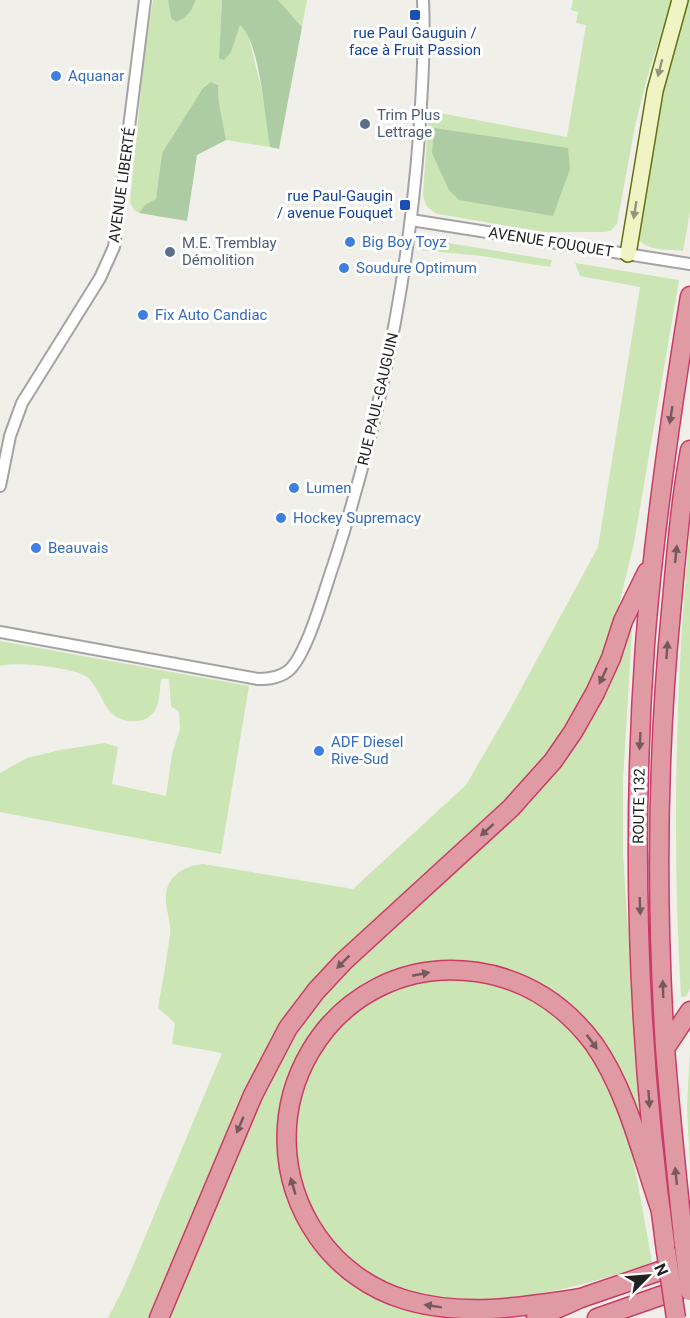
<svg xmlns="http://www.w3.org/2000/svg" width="690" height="1318" viewBox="0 0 690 1318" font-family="Roboto,sans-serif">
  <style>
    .grass { fill: #cbe5b5 }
    .forest { fill: #adcca3 }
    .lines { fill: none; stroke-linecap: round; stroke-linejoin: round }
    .street-casing { stroke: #a3a3a3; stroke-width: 14 }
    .secondary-casing { stroke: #627111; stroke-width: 18 }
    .highway-casing { stroke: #ca3b66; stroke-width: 21 }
    .street { stroke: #fff; stroke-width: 10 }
    .secondary { stroke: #f0f4c4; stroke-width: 15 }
    .highway { stroke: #df9aa4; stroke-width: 18 }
    .highway-bridge-casing { stroke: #ca3b66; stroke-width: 21; stroke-linecap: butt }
    .highway-bridge { stroke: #df9aa4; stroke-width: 18 }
    .oneway { fill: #93967b }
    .oneway2 { fill: #77585c }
    .transit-dot { fill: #1a4fb4; stroke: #fff; stroke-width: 2 }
    .shop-dot { fill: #3f7fe0; stroke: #fff; stroke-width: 2 }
    .service-dot { fill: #5c6f8a; stroke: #fff; stroke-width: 2 }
    .labels { text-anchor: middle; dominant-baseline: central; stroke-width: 6; stroke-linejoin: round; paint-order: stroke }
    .transit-label { font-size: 15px; fill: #164399; stroke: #fff }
    .shop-label { font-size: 15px; fill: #366cbe; stroke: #fff; text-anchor: start }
    .service-label { font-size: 15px; fill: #4e5e75; stroke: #fff; text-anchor: start }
    .street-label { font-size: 15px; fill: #222; stroke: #fff }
  </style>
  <rect width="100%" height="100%" fill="#f1efea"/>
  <!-- grass -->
  <path class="grass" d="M 153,0 L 168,0 L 171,18 L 193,8 L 196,0 L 222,0 L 219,58 L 231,52 L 240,24 L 247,30 L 263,96 L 270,147 L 226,140 L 219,103 L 218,85 L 211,82 L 203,88 L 162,153 L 156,200 L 145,205 L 139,213 L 134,210 L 130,202 L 144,60 Z
    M 278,0 L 307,0 L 302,27 Z
    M 573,0 L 672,0 L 647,78 L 635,126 L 617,224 L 610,231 L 604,232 L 544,232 L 438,214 C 428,210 424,204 423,194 L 429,111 L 567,137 L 586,25 L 576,23 L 578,12 L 571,10 Z
    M 686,0 L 690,0 L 690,212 L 683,251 C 671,249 646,252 638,238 L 663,81 Z
    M 431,241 L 436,241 L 552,260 L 550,267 L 482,256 L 420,250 L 425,244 Z
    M 575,263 L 679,280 L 634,543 L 617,613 L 605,649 L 587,688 L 569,721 L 547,755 L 501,806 L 330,965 L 301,995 L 276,1030 L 243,1094 L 148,1318 L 108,1318 L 124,1287 L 222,1053 L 172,1044 L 175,1023 L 158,1008 C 162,984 167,959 170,934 C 171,923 167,913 166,902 C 164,878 182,866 203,864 L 353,889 L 466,785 L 509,711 L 598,547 L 640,287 L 580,276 Z
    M 690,528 L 690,988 L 686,997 L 681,997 C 672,841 675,683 690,528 Z
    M 627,630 L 632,631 L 623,780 L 623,853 L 640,1118 L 636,1119 C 621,1086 607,1041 582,1015 C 555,988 523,976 486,967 C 463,962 437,960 414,967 C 402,971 389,980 378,986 C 365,993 349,998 338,1007 C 326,1016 316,1029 308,1041 C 258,1112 274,1210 334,1269 C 365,1299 417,1314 459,1318 L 167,1318 L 257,1104 L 286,1044 L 330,986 L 507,821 Z
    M 0,641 L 249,686 L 221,854 L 0,812 L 0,773 L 27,758 L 60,750 L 105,743 L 118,747 L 112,784 L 166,796 L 172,754 L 180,729 L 179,712 L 171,706 L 169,679 L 161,679 C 160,687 160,698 157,706 C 151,724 127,725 114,715 C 103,707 99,687 87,677 C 75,668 15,661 0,666 Z
    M 436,980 L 472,981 L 517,991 L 537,1001 L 554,1014 L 586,1048 L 600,1069 L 625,1126 L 635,1168 L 652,1262 C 587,1287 489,1311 420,1296 C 373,1285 336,1255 313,1212 C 304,1193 296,1173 294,1152 C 289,1089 325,1027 379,997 C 397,988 416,984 436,980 Z
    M 690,1050 L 690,1170 L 687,1106 Z"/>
  <!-- forest -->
  <path class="forest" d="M 168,0 L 196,0 C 192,11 186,18 176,22 L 171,18 Z
    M 222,0 L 278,0 L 302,27 L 279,149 L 270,147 C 265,120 260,41 240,25 L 231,52 L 224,60 L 219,58 Z
    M 211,82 L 218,85 L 219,103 L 226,140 L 197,155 L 187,221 L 139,213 L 145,205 L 156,199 L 162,153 L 203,88 Z
    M 434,128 L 568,148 L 570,169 L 553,216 L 459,200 L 449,190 L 432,153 Z"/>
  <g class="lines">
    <defs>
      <path id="street" d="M 411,220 L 690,264
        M 0,486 L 10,436 L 22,403 L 100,278 L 114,247 L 145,0
        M 0,632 L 258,679 C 269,679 279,678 288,671 C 307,656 325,588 334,563 C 379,424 408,282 419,136 C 422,91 425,45 423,0"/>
      <path id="secondary" d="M 628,254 L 655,91 L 680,0"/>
      <path id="highway" d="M 666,1047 L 690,1011
        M 684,1245 C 677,1179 670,1113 665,1047 C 656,902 657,756 671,612 C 676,558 680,504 690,450
        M 666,1251 C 638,1052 631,845 645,645 C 654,528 671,412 690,296
        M 581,1298 C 522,1307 464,1317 406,1300 C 371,1290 339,1267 318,1237 C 234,1116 329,951 477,972 C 525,979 565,1005 594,1044 C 627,1091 642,1156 661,1211
        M 159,1318 L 253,1095 L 288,1028 L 316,991 L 344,961 L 511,808 L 553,761 L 573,732 L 595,693 L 611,658 L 623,621 L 647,572
        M 536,1318 L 581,1298 L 683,1263
        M 597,1318 L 686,1287"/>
    </defs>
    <!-- street casing -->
    <use href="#street" class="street-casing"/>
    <!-- secondary casing -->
    <use href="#secondary" class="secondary-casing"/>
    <!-- highway casing -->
    <use href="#highway" class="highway-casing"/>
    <!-- street -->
    <use href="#street" class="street"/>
    <!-- secondary -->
    <use href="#secondary" class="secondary"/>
    <!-- highway -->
    <use href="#highway" class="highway"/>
    <defs>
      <path id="highway-bridge" d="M 684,1245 L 690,1291
        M 666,1251 L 676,1318"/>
    </defs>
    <!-- highway-bridge casing -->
    <use href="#highway-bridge" class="highway-bridge-casing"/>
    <!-- highway-bridge -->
    <use href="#highway-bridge" class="highway-bridge"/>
  </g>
  <!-- one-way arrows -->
  <defs><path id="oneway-solid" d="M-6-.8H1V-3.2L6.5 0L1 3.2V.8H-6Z" transform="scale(1.5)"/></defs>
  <g class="oneway">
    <use href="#oneway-solid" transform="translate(660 68) rotate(104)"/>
    <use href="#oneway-solid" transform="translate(635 210) rotate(99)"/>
  </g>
  <g class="oneway2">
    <use href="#oneway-solid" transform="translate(671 415) rotate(99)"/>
    <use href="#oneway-solid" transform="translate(676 554) rotate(-84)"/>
    <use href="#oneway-solid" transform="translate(667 650) rotate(-86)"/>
    <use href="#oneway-solid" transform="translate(603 676) rotate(115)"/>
    <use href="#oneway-solid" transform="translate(640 741) rotate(93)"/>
    <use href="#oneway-solid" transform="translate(487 830) rotate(138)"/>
    <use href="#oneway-solid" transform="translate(640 906) rotate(88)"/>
    <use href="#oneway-solid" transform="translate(343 962) rotate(135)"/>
    <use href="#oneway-solid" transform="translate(421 974) rotate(-11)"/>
    <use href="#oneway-solid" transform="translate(663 989) rotate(-92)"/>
    <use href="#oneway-solid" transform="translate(592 1042) rotate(54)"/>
    <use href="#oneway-solid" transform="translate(649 1099) rotate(86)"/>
    <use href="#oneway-solid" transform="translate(240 1125) rotate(113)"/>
    <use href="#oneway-solid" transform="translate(676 1176) rotate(-96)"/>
    <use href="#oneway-solid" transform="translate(293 1186) rotate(-106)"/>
    <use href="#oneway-solid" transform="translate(433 1306) rotate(-171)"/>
  </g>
  <!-- markers -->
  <g class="transit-dot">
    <rect x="409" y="9" width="12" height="12" rx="3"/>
    <rect x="399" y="199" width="12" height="12" rx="3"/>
  </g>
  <g class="shop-dot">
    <circle cx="56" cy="76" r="6"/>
    <circle cx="350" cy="242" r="6"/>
    <circle cx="344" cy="268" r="6"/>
    <circle cx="143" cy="315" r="6"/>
    <circle cx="294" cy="488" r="6"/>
    <circle cx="281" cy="518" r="6"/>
    <circle cx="36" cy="548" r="6"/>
    <circle cx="319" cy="751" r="6"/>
  </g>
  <g class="service-dot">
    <circle cx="365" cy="124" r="6"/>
    <circle cx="170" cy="252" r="6"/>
  </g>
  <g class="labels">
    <!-- transit labels -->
    <g class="transit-label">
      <text x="415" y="33">rue Paul Gauguin /<tspan x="415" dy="17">face à Fruit Passion</tspan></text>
      <text x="393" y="196" text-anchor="end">rue Paul-Gaugin<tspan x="393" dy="17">/ avenue Fouquet</tspan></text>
    </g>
    <!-- shop labels -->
    <g class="shop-label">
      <text x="68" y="76">Aquanar</text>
      <text x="362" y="242">Big Boy Toyz</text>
      <text x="356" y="268">Soudure Optimum</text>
      <text x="155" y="315">Fix Auto Candiac</text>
      <text x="306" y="488">Lumen</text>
      <text x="293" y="518">Hockey Supremacy</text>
      <text x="48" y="548">Beauvais</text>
      <text x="331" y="742">ADF Diesel<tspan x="331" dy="17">Rive-Sud</tspan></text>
    </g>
    <!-- service labels -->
    <g class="service-label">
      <text x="377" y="115">Trim Plus<tspan x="377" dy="17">Lettrage</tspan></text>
      <text x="182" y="243">M.E. Tremblay<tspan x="182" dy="17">Démolition</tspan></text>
    </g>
    <!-- street labels -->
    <g class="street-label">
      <text transform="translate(122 185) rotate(-82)">AVENUE LIBERTÉ</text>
      <text transform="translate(551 242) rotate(9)">AVENUE FOUQUET</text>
      <text transform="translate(378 399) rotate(-77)">RUE PAUL-GAUGUIN</text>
      <text transform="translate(639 806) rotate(-89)">ROUTE 132</text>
    </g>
  </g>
  <!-- north arrow -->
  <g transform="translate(648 1276) rotate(65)" stroke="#ffffff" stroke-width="4.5" paint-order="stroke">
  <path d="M0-4.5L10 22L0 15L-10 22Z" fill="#222222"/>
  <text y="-9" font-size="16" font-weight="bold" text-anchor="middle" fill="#222222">N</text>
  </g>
</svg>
